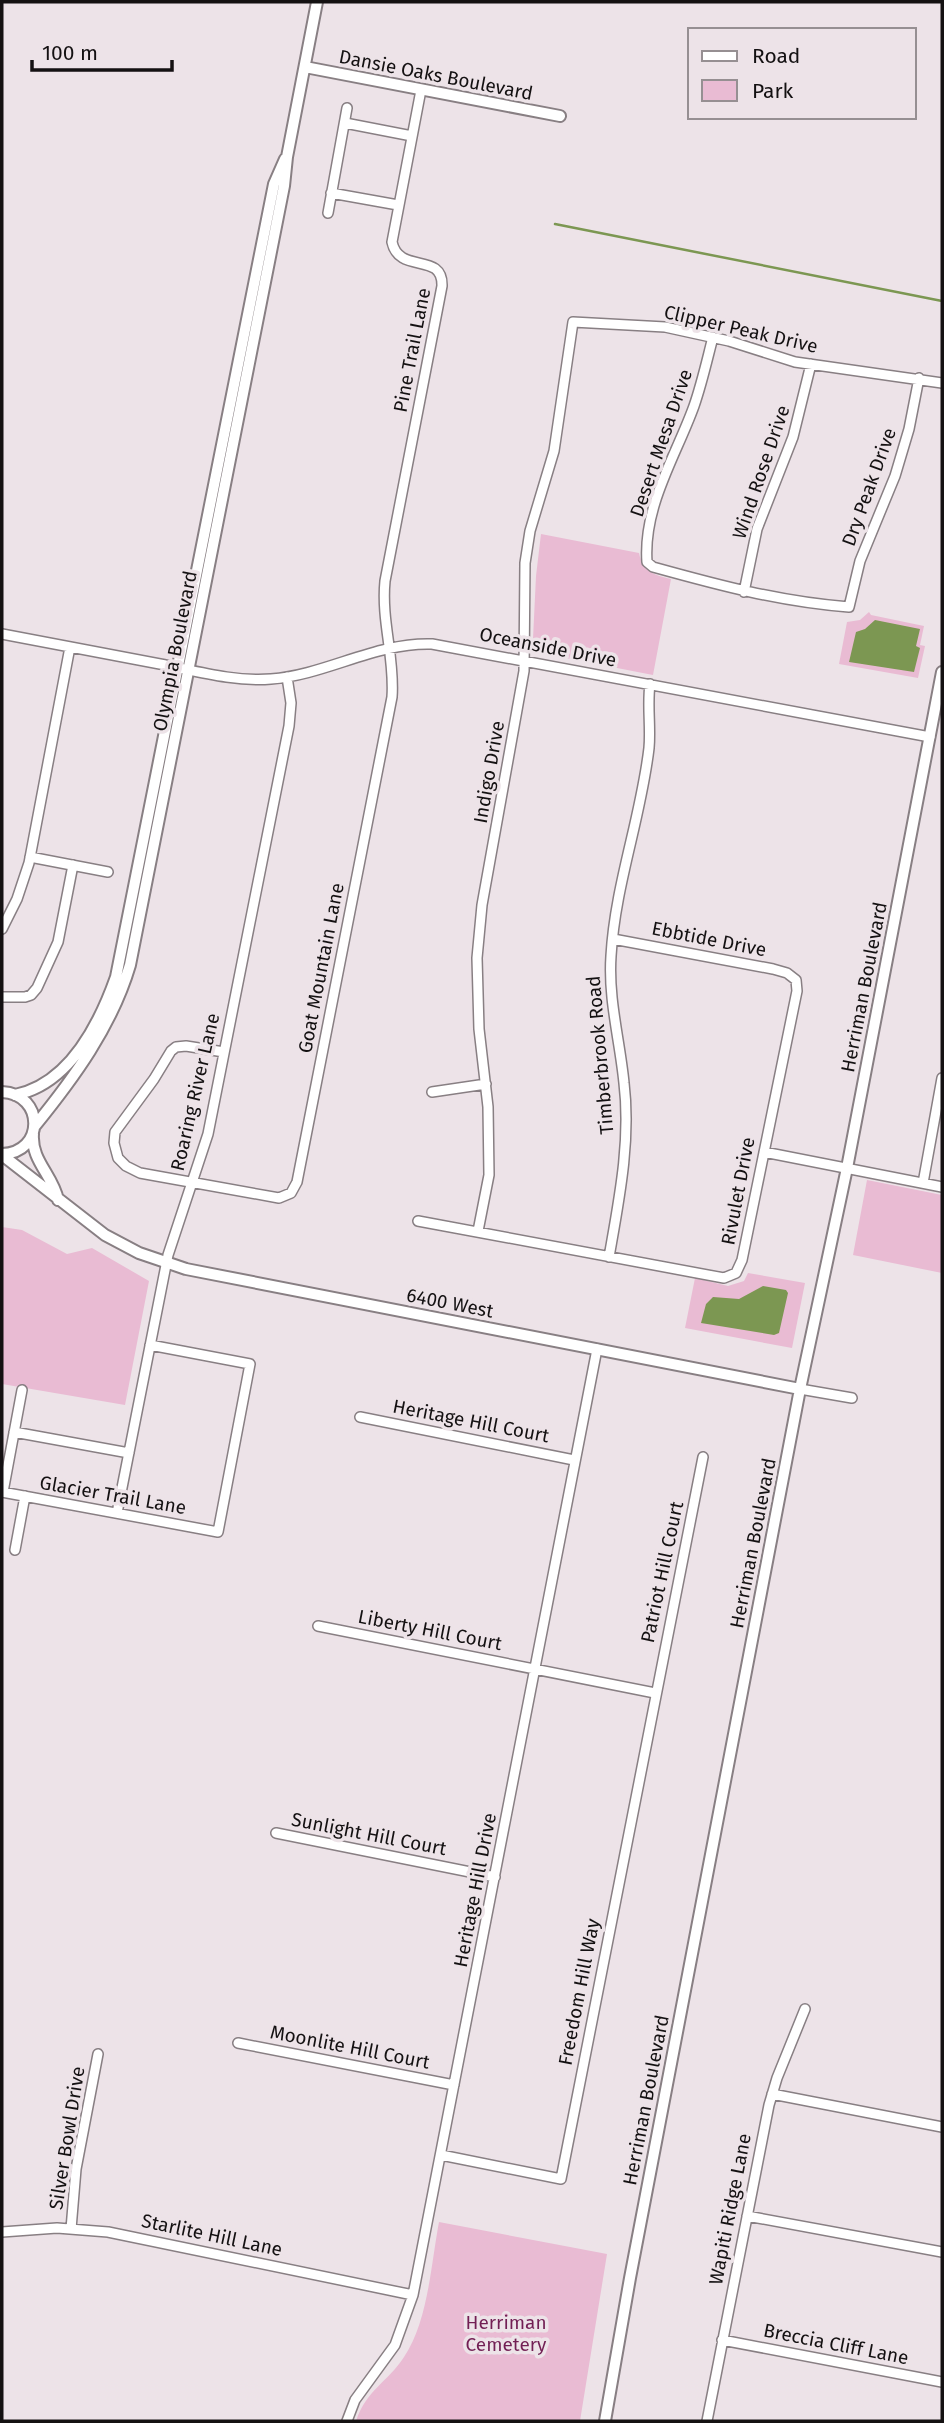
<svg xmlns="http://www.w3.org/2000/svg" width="944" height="2423" viewBox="0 0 944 2423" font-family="'Fira Sans',sans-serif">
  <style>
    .green { fill: #e9bbd3 }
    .water { fill: #7c9752 }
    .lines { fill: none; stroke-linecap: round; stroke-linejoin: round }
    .stream { stroke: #7c9752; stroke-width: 2.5 }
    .minor-casing { stroke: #887f83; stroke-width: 12 }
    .tertiary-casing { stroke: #887f83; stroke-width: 14 }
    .minor { stroke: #fff; stroke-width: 9 }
    .tertiary { stroke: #fff; stroke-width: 10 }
    .labels { text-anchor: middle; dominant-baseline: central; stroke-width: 7; stroke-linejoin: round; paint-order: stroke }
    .street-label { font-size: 19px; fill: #141112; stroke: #ede3e8 }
    .park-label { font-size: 19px; fill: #721f54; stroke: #ede3e8 }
  </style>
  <rect width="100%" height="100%" fill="#ede3e8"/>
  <!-- green -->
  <path class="green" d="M 541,534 L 639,553 C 643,572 654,575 671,579 L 653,675 L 535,652 L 530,641 L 533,639 L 536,576 Z
    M 869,612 L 871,615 L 924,626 L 920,645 L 925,646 L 918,678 L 839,664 L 847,622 L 860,620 Z
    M 867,1180 L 942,1195 L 942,1273 L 853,1255 Z
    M 2,1227 L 22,1230 L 67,1254 L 92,1248 L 149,1281 L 125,1405 L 2,1384 Z
    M 748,1273 L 805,1283 L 792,1348 L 685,1328 L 695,1278 L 728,1286 L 744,1281 Z
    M 439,2222 L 607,2254 L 580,2421 L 356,2421 C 367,2389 388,2382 404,2357 C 428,2322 431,2264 439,2222 Z"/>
  <!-- water -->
  <path class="water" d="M 875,620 L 920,629 L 916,646 L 920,648 L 914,672 L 849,662 L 856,632 L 865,629 Z
    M 763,1286 L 786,1290 L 788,1293 L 779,1333 L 774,1335 L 701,1323 L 706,1304 L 713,1297 L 739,1299 Z"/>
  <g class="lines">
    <!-- stream -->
    <path class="stream" d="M 555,224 L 942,301"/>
    <defs>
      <path id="minor" d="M 345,123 L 412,136
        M 331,193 L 398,205
        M 328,213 L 347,108
        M 713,337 C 707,360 702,383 694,406 C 676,456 643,506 647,562 L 653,567 C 718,585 781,602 849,607 L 860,561 L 895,476 L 909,429 L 919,378
        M 744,592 L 757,529 L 793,437 L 811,364
        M 2,634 C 54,644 107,654 160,664 C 196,671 234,682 271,679 C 326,675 376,642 432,644 L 930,737
        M 30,857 L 108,872
        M 2,929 L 17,899 L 29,863 L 70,647
        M 2,997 L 25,997 L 31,995 L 37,988 L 58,942 L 73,865
        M 224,1052 L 186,1046 L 176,1047 L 171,1051 L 154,1079 L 115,1132 L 114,1143 L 118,1158 L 126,1166 L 140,1173 L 279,1198 L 291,1193 L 297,1182 L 392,697 C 395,658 381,621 385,581 L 442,286 C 443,251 399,275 392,242 L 421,90
        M 432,1092 L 486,1084
        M 764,1152 L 942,1187
        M 923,1183 L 942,1078
        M 418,1221 L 724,1278 L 736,1273 L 742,1260 L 797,991 L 796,980 L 787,973 L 773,969 L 613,939
        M 478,1231 L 489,1175 L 488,1107 L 479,1029 L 477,958 L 482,905 L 524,671 L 525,563 L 530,531 L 554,451 L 573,322 L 665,327 L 729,341 L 795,362 L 942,383
        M 609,1257 C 619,1200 631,1141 624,1083 C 620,1041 608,999 611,956 C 615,885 641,818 649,748 C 651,727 647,705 650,684
        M 800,1389 L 852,1398
        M 360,1417 L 574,1460
        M 14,1432 L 129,1453
        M 2,1492 L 218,1532 L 250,1364 L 150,1345
        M 3,1492 L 22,1390
        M 117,1513 L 168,1255 L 208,1134 L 289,726 L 291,703 L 287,677
        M 15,1550 L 25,1496
        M 318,1626 L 655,1693
        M 276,1833 L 495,1877
        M 238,2043 L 454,2085
        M 772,2094 L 942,2127
        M 441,2155 L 561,2179 L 703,1457
        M 747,2216 L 942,2252
        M 71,2229 L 76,2169 L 98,2054
        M 2,2232 L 57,2228 L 108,2232 L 413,2295
        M 722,2340 L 942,2382
        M 347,2421 L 355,2400 L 395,2345 L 413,2295 L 597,1349
        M 707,2421 L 769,2105 L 777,2078 L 805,2009"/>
      <path id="tertiary" d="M 305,67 L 560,116
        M 2,1092 C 45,1094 45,1153 2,1154
        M 15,1095 C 69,1084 99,1025 116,977 L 274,184 L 285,159
        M 34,1127 C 74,1078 112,1026 130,965 L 284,186 L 287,157 L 317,2
        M 33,1134 C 31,1161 53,1175 58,1200
        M 2,1155 L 105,1235 L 139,1253 L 186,1269 L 800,1389
        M 605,2421 L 630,2278 L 800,1389 L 847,1168 L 942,672"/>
    </defs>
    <!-- minor casing -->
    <use href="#minor" class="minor-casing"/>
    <!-- tertiary casing -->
    <use href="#tertiary" class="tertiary-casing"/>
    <!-- minor -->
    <use href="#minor" class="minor"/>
    <!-- tertiary -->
    <use href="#tertiary" class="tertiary"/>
  </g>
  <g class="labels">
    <!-- street labels -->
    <g class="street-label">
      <text transform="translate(436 75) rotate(11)">Dansie Oaks Boulevard</text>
      <text transform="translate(741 329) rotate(13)">Clipper Peak Drive</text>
      <text transform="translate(412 350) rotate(-79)">Pine Trail Lane</text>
      <text transform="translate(661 443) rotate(-71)">Desert Mesa Drive</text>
      <text transform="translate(761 472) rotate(-71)">Wind Rose Drive</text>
      <text transform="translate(869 487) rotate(-70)">Dry Peak Drive</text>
      <text transform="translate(548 647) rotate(11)">Oceanside Drive</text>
      <text transform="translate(175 651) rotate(-79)">Olympia Boulevard</text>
      <text transform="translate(489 772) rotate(-80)">Indigo Drive</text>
      <text transform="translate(709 939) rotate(11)">Ebbtide Drive</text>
      <text transform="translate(321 968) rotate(-79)">Goat Mountain Lane</text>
      <text transform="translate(864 987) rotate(-79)">Herriman Boulevard</text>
      <text transform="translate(600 1055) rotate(-95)">Timberbrook Road</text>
      <text transform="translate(195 1092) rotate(-77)">Roaring River Lane</text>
      <text transform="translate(738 1191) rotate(-79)">Rivulet Drive</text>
      <text transform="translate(450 1303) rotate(11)">6400 West</text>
      <text transform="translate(471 1421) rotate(11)">Heritage Hill Court</text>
      <text transform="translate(113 1495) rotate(10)">Glacier Trail Lane</text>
      <text transform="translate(753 1543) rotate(-79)">Herriman Boulevard</text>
      <text transform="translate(662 1572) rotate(-78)">Patriot Hill Court</text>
      <text transform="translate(430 1630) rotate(11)">Liberty Hill Court</text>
      <text transform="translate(369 1834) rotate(11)">Sunlight Hill Court</text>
      <text transform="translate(475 1890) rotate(-79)">Heritage Hill Drive</text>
      <text transform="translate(579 1992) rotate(-79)">Freedom Hill Way</text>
      <text transform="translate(350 2047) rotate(11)">Moonlite Hill Court</text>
      <text transform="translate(646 2100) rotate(-79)">Herriman Boulevard</text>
      <text transform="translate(67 2138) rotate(-81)">Silver Bowl Drive</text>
      <text transform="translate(730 2209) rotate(-79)">Wapiti Ridge Lane</text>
      <text transform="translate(212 2235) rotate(12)">Starlite Hill Lane</text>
      <text transform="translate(836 2344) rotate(11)">Breccia Cliff Lane</text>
    </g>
    <!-- park labels -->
    <g class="park-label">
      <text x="506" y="2322">Herriman<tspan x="506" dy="22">Cemetery</tspan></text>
    </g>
  </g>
  <!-- border -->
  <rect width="944" height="2423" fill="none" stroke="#141112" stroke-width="7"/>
  <!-- legend -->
  <rect x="688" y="28" width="228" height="91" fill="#ede3e8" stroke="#968f92" stroke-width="2"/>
  <rect x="702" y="51" width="35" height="10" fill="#ffffff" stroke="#968f92" stroke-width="2"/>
  <text x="752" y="63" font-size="21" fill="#141112">Road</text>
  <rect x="702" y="80" width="35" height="21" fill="#e9bbd3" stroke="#968f92" stroke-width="2"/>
  <text x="752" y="98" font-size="21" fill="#141112">Park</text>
  <!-- scale -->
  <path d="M32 60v10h140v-10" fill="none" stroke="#141112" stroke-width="3.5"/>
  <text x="42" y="60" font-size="21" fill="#141112" stroke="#ede3e8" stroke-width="5" paint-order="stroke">100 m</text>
</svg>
